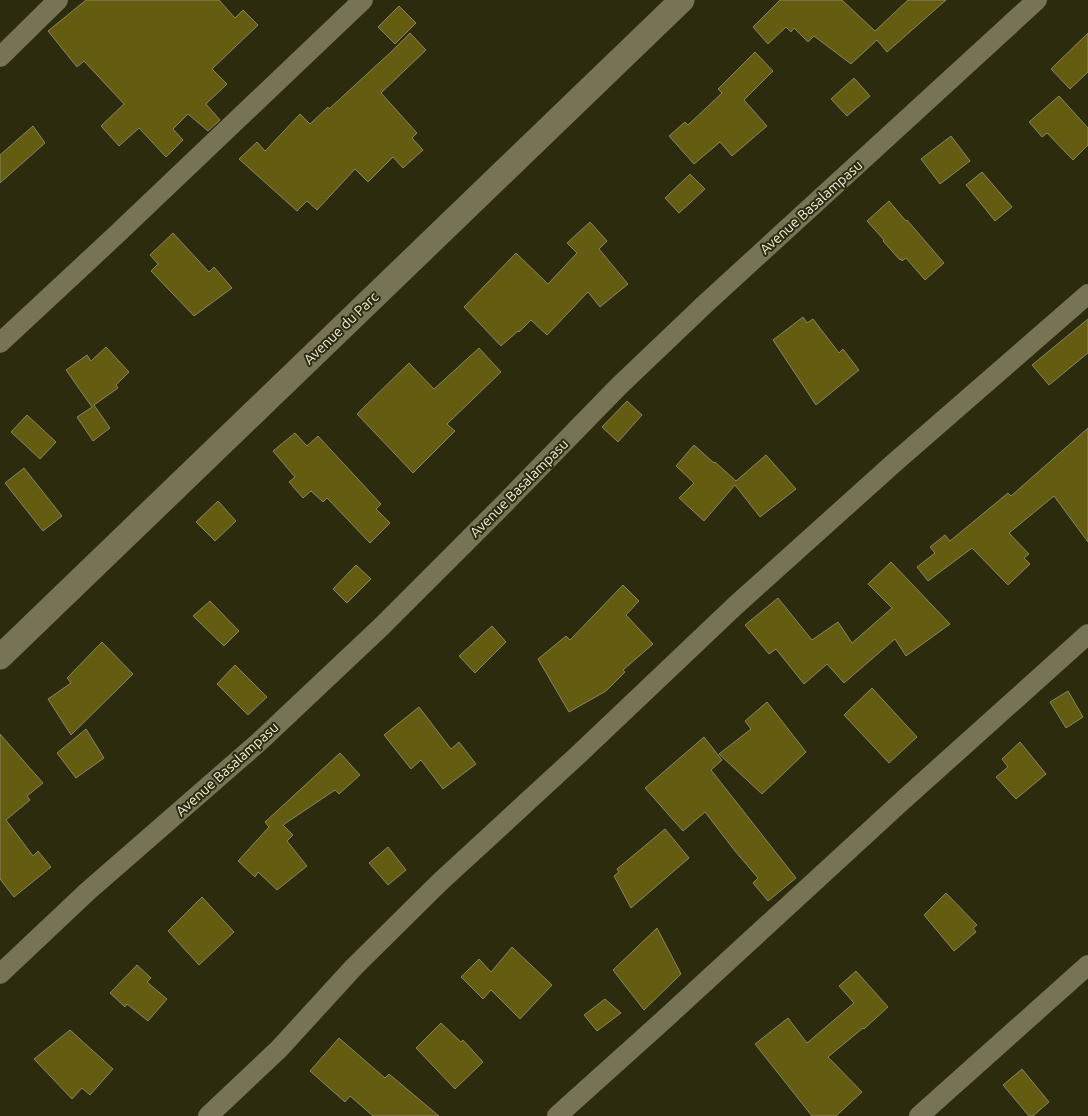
<svg xmlns="http://www.w3.org/2000/svg" width="1088" height="1116" viewBox="0 0 1088 1116" font-family="Ubuntu,sans-serif">
  <style>
    .building { fill: #645d11; stroke: #878566 }
    .lines { fill: none; stroke-linecap: round; stroke-linejoin: round }
    .minor { stroke: #767455; stroke-width: 20 }
    .tertiary { stroke: #767455; stroke-width: 25 }
    .labels { text-anchor: middle; dominant-baseline: central; stroke-width: 4; stroke-linejoin: round; paint-order: stroke }
    .street-label { font-size: 14px; fill: #f1f0df; stroke: #2d2b0e }
  </style>
  <rect width="100%" height="100%" fill="#2d2b0e"/>
  <!-- building -->
  <path class="building" d="M 86,0 L 219,0 L 235,18 L 243,10 L 258,25 L 212,69 L 227,84 L 206,104 L 220,120 L 208,131 L 188,114 L 173,129 L 183,140 L 166,157 L 139,128 L 119,146 L 101,126 L 124,104 L 84,61 L 77,67 L 48,31 Z
    M 780,0 L 842,0 L 875,31 L 908,0 L 946,0 L 887,52 L 877,40 L 851,64 L 814,36 L 808,42 L 794,28 L 791,32 L 786,27 L 768,44 L 753,27 Z
    M 399,6 L 416,23 L 395,44 L 378,27 Z
    M 410,33 L 426,50 L 381,93 L 417,133 L 412,138 L 423,150 L 403,168 L 393,157 L 368,182 L 355,169 L 317,210 L 307,201 L 297,211 L 239,159 L 257,142 L 265,151 L 300,114 L 310,124 L 328,107 L 329,109 L 392,51 Z
    M 1088,33 L 1088,72 L 1070,89 L 1051,69 Z
    M 755,52 L 773,71 L 744,100 L 767,126 L 732,156 L 720,142 L 694,164 L 669,136 L 685,122 L 688,125 L 722,93 L 718,89 Z
    M 854,78 L 870,96 L 847,116 L 831,99 Z
    M 1059,96 L 1088,128 L 1088,145 L 1073,160 L 1047,133 L 1042,137 L 1029,122 Z
    M 33,126 L 45,143 L 0,183 L 0,155 Z
    M 951,136 L 970,161 L 940,184 L 921,159 Z
    M 982,172 L 1012,207 L 995,221 L 966,185 Z
    M 690,174 L 705,189 L 679,213 L 665,198 Z
    M 889,201 L 906,221 L 907,220 L 944,263 L 925,280 L 906,258 L 902,261 L 901,259 L 900,260 L 883,241 L 884,240 L 867,221 Z
    M 590,222 L 607,241 L 599,249 L 628,284 L 600,307 L 588,292 L 547,335 L 531,320 L 519,332 L 518,331 L 501,346 L 464,307 L 516,253 L 548,284 L 577,253 L 567,243 Z
    M 173,233 L 209,272 L 214,267 L 232,288 L 194,316 L 151,271 L 158,264 L 150,255 Z
    M 803,317 L 807,323 L 813,319 L 839,353 L 843,349 L 859,370 L 816,405 L 773,340 Z
    M 1088,319 L 1088,353 L 1049,385 L 1032,365 Z
    M 106,347 L 129,372 L 116,385 L 118,388 L 94,405 L 110,428 L 93,441 L 77,417 L 92,407 L 66,370 L 87,355 L 91,361 Z
    M 479,348 L 501,372 L 447,424 L 455,431 L 413,473 L 357,414 L 409,363 L 434,389 Z
    M 627,401 L 642,415 L 618,442 L 602,427 Z
    M 27,415 L 56,442 L 40,459 L 11,432 Z
    M 1088,428 L 1088,542 L 1054,496 L 1009,533 L 1029,554 L 1024,558 L 1030,564 L 1008,585 L 972,548 L 928,581 L 917,567 L 935,553 L 930,547 L 945,535 L 950,541 L 1008,493 L 1011,496 Z
    M 295,433 L 307,446 L 318,436 L 381,504 L 376,509 L 390,523 L 370,543 L 327,498 L 323,502 L 311,491 L 303,498 L 289,482 L 295,477 L 273,451 Z
    M 694,445 L 714,463 L 715,462 L 736,481 L 766,455 L 796,489 L 760,517 L 735,485 L 704,521 L 679,498 L 694,483 L 676,466 Z
    M 24,468 L 62,516 L 43,531 L 5,483 Z
    M 218,501 L 236,521 L 215,541 L 196,522 Z
    M 891,562 L 950,624 L 906,656 L 895,639 L 844,683 L 827,664 L 804,684 L 776,649 L 769,654 L 745,625 L 778,598 L 812,640 L 838,622 L 852,643 L 892,608 L 868,584 Z
    M 356,565 L 371,579 L 347,603 L 333,589 Z
    M 623,585 L 639,601 L 626,615 L 653,644 L 623,670 L 625,672 L 606,691 L 569,712 L 538,659 L 566,636 L 570,640 Z
    M 210,601 L 239,631 L 224,646 L 193,616 Z
    M 492,626 L 506,642 L 475,673 L 459,656 Z
    M 102,642 L 133,674 L 71,735 L 48,699 L 71,683 L 67,678 Z
    M 235,665 L 267,697 L 248,715 L 217,684 Z
    M 872,688 L 917,737 L 889,763 L 844,715 Z
    M 1068,691 L 1083,717 L 1066,728 L 1050,702 Z
    M 767,702 L 806,752 L 762,794 L 719,754 L 751,729 L 745,721 Z
    M 419,707 L 451,749 L 459,742 L 476,764 L 443,789 L 421,760 L 411,769 L 384,735 Z
    M 86,729 L 104,758 L 76,778 L 57,753 Z
    M 0,734 L 43,783 L 27,796 L 30,800 L 6,820 L 33,856 L 38,851 L 51,867 L 14,897 L 0,879 Z
    M 704,737 L 722,760 L 711,770 L 796,878 L 768,901 L 753,883 L 758,878 L 735,851 L 705,812 L 683,831 L 645,788 Z
    M 1020,742 L 1046,774 L 1016,799 L 996,777 L 1008,767 L 1002,759 Z
    M 340,753 L 360,775 L 339,794 L 335,790 L 283,825 L 293,835 L 287,841 L 307,866 L 277,890 L 258,872 L 255,877 L 238,861 L 269,827 L 265,822 Z
    M 665,829 L 689,858 L 631,908 L 614,876 L 619,872 L 617,869 Z
    M 388,847 L 406,870 L 388,885 L 369,863 Z
    M 946,893 L 977,925 L 973,928 L 976,932 L 954,951 L 924,915 Z
    M 202,897 L 234,932 L 199,965 L 168,931 Z
    M 657,928 L 681,974 L 644,1010 L 613,970 Z
    M 512,947 L 552,985 L 520,1019 L 491,990 L 483,999 L 461,977 L 479,959 L 491,972 Z
    M 137,965 L 151,978 L 147,982 L 167,999 L 148,1021 L 127,1004 L 125,1007 L 110,993 Z
    M 856,971 L 888,1007 L 864,1029 L 863,1028 L 828,1057 L 862,1092 L 836,1116 L 812,1116 L 755,1044 L 788,1018 L 807,1043 L 854,1003 L 839,986 Z
    M 605,999 L 621,1013 L 597,1031 L 584,1015 Z
    M 441,1023 L 461,1042 L 463,1040 L 483,1062 L 455,1089 L 416,1048 Z
    M 70,1030 L 113,1069 L 90,1095 L 82,1088 L 72,1099 L 34,1059 Z
    M 339,1038 L 385,1078 L 389,1074 L 439,1116 L 373,1116 L 350,1096 L 345,1102 L 310,1071 Z
    M 1022,1069 L 1049,1102 L 1033,1116 L 1029,1116 L 1003,1085 Z"/>
  <g class="lines">
    <!-- minor -->
    <path class="minor" d="M 0,57 L 58,0
      M 0,343 L 116,235 L 363,0
      M 0,974 L 88,891 L 259,742 L 381,627 L 506,502 L 619,386 L 704,305 L 1037,0
      M 208,1116 L 279,1049 L 354,967 L 440,882 L 578,755 L 736,605 L 894,463 L 1088,294
      M 557,1116 L 667,1017 L 901,802 L 1088,634
      M 919,1116 L 1088,965"/>
    <!-- tertiary -->
    <path class="tertiary" d="M 0,657 L 682,0"/>
  </g>
  <g class="labels">
    <!-- street labels -->
    <g class="street-label">
      <text transform="translate(811 207) rotate(-42)">Avenue Basalampasu</text>
      <text transform="translate(341 328) rotate(-44)">Avenue du Parc</text>
      <text transform="translate(519 488) rotate(-45)">Avenue Basalampasu</text>
      <text transform="translate(227 769) rotate(-42)">Avenue Basalampasu</text>
    </g>
  </g>
</svg>
